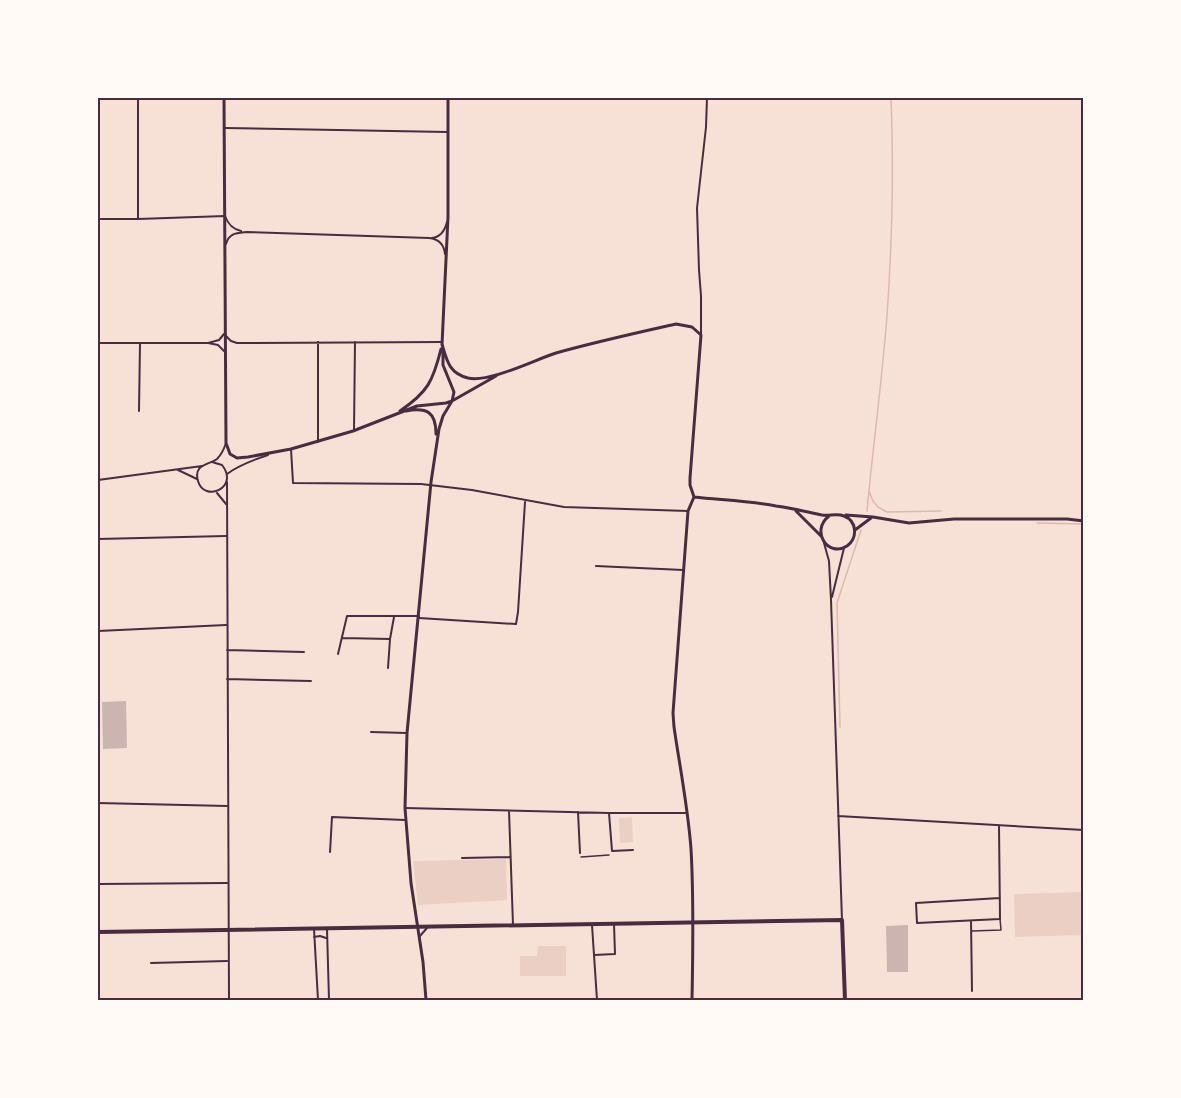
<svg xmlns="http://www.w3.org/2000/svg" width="1181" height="1098" viewBox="0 0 1181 1098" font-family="Lato,sans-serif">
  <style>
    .green { fill: #ebcfc5 }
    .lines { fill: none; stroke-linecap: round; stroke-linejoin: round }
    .stream { stroke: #dcb8b0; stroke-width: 1.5 }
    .building { fill: #ccb4b1 }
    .path { stroke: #4a2c40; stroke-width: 1.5 }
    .service { stroke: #4a2c40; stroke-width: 1.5 }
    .minor { stroke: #4a2c40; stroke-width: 2 }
    .tertiary { stroke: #4a2c40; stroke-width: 3 }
    .secondary { stroke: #4a2c40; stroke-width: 4 }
    .neatline { fill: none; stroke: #4a2c40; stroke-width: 2 }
  </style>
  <rect width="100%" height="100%" fill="#f7e1d7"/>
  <!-- green -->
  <path class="green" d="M 632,817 L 633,842 L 620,843 L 619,818 Z
    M 506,859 L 507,900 L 418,905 L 413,861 Z
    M 1083,892 L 1083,935 L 1015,937 L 1014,894 Z
    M 538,946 L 566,946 L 566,976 L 520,976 L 520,956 L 537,956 Z"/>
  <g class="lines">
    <!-- stream -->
    <path class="stream" d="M 869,491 L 873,501 L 878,507 L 887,512 L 941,511
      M 867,511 C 873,446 882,381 887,316 C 892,244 894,170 891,98
      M 1037,523 L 1084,524
      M 840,727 L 837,603 L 861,530"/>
  </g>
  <!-- building -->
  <path class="building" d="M 126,701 L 127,748 L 103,749 L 102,702 Z
    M 908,925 L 908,972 L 887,972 L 886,926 Z"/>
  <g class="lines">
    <!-- path -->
    <path class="path" d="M 581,857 L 609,855"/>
    <!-- service -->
    <path class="service" d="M 972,931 L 1001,930 L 1000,919"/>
    <!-- minor -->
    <path class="minor" d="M 138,98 L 138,219
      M 225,128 L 447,132
      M 98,219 L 138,219 L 225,216 C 228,224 232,229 241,231
      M 432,238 C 441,237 445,230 447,222
      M 226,244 C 229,233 236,233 246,232 L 429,238 C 439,239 444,244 445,254
      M 701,334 L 701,296 L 699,270 L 697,208 L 706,127 L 707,98
      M 226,336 L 231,341 L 237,343 L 442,342
      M 318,342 L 318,442
      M 98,343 L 208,343
      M 224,351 L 218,345 L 208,343 L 219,340 L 224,334
      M 139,411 L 140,343
      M 354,430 L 355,342
      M 291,449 L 293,483 L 421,484 L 472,490 L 564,507 L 688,511
      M 212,462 L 222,465 C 240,488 204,503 198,481 C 193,464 209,465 217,459 C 222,454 224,449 226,443
      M 178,470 L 197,479
      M 227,474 C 239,465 253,460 268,455
      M 98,480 L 202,466
      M 227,482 L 229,1000
      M 217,493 L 226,504
      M 98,539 L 226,536
      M 824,543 L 829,561 L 831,600 L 842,920
      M 596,566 L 683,570
      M 832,597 L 844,548
      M 419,618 L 516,624 L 518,612 L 525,502
      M 98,631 L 226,625
      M 342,638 L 390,639 L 394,617
      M 227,650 L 304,652
      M 338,654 L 347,616 L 419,616
      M 388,668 L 390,639
      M 227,679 L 311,681
      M 371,732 L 407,733
      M 98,803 L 227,806
      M 405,808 L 609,813 L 687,813
      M 509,811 L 513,925
      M 578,812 L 580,853
      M 609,813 L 612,851 L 633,850
      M 838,816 L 1084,830
      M 999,826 L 1000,919 L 917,923 L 916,903 L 1000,898
      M 330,852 L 332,817 L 405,820
      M 462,858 L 510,857
      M 98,884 L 227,883
      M 971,921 L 972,991
      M 592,925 L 597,1000
      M 314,929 L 318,1000
      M 327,929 L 329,1000
      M 420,936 L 427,928
      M 314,937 L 320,936 L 326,938
      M 594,955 L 615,954 L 614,924
      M 151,963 L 227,961"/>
    <!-- tertiary -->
    <path class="tertiary" d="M 224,98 L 226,443 L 230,454 L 237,458 L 248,457 L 291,449 L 353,431 L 417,406 L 446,403 L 452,401 L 496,376
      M 442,344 C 447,361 449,373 468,378 C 489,383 534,360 556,353 C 595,342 636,333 676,324 L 692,327 L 701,335 L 690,478 L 690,485 L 694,497 L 688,511 L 673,713 L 674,727 C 680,768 688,808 691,849 C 694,900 693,950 692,1000
      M 442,345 L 448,217 L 448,98
      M 400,411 C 428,392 433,381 441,349
      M 406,411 C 427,407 436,412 436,434
      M 694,497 C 721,500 749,501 776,506 C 792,508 807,512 822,515 C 830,516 837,513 844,516 C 857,521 858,538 847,546 C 828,558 810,531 829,516
      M 796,511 L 821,536
      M 846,515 L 873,517 L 909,523 L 954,519 L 1067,519 L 1084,521
      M 855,530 L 871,518
      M 426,1000 L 423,962 L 411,883 L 405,808 L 407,733 L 431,482 L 439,429 L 443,416 L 452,401 L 454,392 L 443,365 L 443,351"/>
    <!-- secondary -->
    <path class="secondary" d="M 98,932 L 842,920 L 845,1000"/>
  </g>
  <!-- border -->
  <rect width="1181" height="1098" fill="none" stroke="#fffaf5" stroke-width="198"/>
  <rect x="99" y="99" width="983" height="900" class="neatline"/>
</svg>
